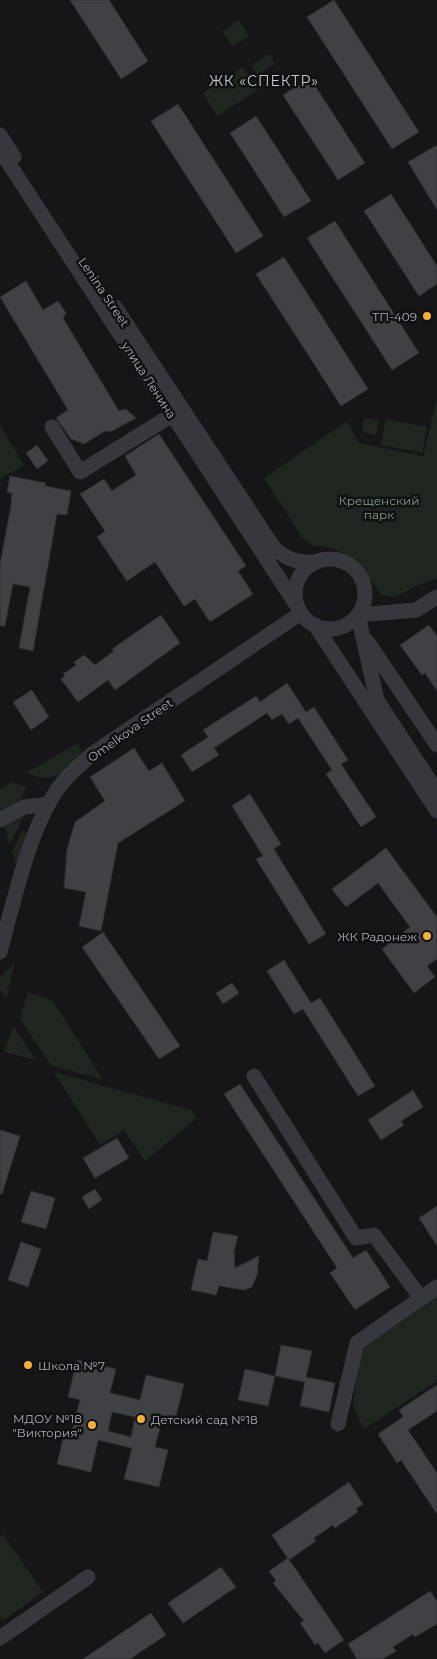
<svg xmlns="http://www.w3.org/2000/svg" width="437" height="1659" viewBox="0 0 437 1659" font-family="Montserrat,sans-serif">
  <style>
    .green { fill: #1e261f }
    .building { fill: #404145; stroke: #303034; fill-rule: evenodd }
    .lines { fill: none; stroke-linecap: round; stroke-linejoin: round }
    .minor { stroke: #37383d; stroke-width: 15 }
    .poi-dot { fill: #f2b134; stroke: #111113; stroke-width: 2 }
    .labels { text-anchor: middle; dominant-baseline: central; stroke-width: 5; stroke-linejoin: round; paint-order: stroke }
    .street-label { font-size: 12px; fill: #a8adb8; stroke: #111113 }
    .poi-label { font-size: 12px; fill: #a8adb8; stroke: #111113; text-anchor: end }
    .park-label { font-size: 12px; fill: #7fa381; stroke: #111113 }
    .neighbourhood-label { font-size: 14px; letter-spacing: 1px; fill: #c9ccd4; stroke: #111113 }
  </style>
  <rect width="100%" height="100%" fill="#161618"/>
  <!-- green -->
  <path class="green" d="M 239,20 L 249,36 L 233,47 L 222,31 Z
    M 269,54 L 275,64 L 257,75 L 251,65 Z
    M 243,67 L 258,90 L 217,116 L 203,93 Z
    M 437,398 L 437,578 C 429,582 419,584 411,589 C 398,595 396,599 381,595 C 369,576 356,556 333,549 C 319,544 317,550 303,539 L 264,478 L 347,421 L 359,443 L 423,456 Z
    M 364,418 L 379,420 L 376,435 L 362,432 Z
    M 386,419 L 427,427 L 422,453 L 381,445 Z
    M 0,425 L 24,465 L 0,479 Z
    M 78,743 L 81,749 L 80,757 C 61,774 53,785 26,773 Z
    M 12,782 L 26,787 C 24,801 11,806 0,813 L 0,789 Z
    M 25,814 L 10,844 L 4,825 Z
    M 22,831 L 29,833 L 17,868 L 12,852 Z
    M 15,963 L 6,999 L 0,988 L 0,977 Z
    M 28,992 L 53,1001 L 103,1080 L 51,1065 L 20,1019 Z
    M 13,1026 L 36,1060 L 4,1052 Z
    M 54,1072 L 191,1110 L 197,1118 L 145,1161 L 124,1130 L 100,1145 Z
    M 437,1295 L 437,1381 L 364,1429 L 353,1407 L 360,1346 Z
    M 3,1534 L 43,1592 L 3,1621 L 0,1617 L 0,1537 Z"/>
  <!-- building -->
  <path class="building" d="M 70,0 L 109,0 L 148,61 L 121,79 Z
    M 334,0 L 419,132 L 392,149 L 307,17 Z
    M 310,78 L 365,163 L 338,180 L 283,95 Z
    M 178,104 L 263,236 L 236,253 L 151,121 Z
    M 256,116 L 311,201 L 284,217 L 230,133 Z
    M 437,145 L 437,210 L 408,162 Z
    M 391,194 L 437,266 L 437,284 L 419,296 L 364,211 Z
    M 335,221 L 419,353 L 392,370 L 307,238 Z
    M 284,257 L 368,389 L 341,406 L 256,274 Z
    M 26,281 L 43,310 L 58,301 L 66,313 L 63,318 L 119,411 L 126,409 L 136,418 L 110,432 L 105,431 L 84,444 L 71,439 L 56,418 L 68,410 L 0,297 Z
    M 159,434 L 246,566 L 238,571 L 253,594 L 210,622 L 195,599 L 184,606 L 155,562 L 127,581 L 97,537 L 105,531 L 80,494 L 104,479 L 112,491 L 136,475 L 125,456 Z
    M 37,445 L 48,461 L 37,469 L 26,453 Z
    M 10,476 L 46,483 L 45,486 L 71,491 L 67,515 L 57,514 L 33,651 L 19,648 L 30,587 L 13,584 L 5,626 L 0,626 L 0,565 L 11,505 L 12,493 L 7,492 Z
    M 161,615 L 180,643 L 115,690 L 108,680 L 78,702 L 61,679 L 65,676 L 63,674 L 76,665 L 74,662 L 84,655 L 95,665 L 114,651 L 112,649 Z
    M 429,625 L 437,636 L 437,691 L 425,673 L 422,675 L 400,645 Z
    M 287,683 L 306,712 L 314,707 L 348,760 L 341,764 L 376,817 L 361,827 L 326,774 L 332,770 L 298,718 L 289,724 L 282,714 L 272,720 L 267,713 L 214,748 L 219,755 L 192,772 L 181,755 L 208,737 L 203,730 L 256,696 L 260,702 Z
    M 32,690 L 49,717 L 31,730 L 13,702 Z
    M 134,748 L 149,771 L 162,763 L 185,801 L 118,843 L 101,931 L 79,926 L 86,892 L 64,888 L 67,850 L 75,822 L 105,801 L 90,777 Z
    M 250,794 L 281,844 L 274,849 L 326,934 L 309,944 L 256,859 L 263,856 L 232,806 Z
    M 386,848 L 437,917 L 437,959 L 427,966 L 435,977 L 414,993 L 382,949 L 410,927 L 378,883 L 346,907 L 332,889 Z
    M 103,932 L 180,1046 L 159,1059 L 82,947 Z
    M 284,960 L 311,1003 L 320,998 L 375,1086 L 358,1096 L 303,1009 L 294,1014 L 267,971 Z
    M 232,983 L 239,993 L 223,1004 L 216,993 Z
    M 240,1084 L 353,1258 L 366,1250 L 390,1287 L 355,1310 L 330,1273 L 337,1268 L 224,1094 Z
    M 413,1090 L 423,1107 L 401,1121 L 404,1125 L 381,1140 L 368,1120 Z
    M 0,1130 L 20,1136 L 2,1194 L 0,1193 Z
    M 117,1138 L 129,1158 L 95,1178 L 83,1158 Z
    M 95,1189 L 102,1200 L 89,1209 L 82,1197 Z
    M 31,1191 L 55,1198 L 46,1229 L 21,1222 Z
    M 437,1206 L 437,1246 L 419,1218 Z
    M 213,1232 L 238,1236 L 234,1251 L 235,1268 L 259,1256 L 257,1275 L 252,1287 L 244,1290 L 219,1286 L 216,1295 L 191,1290 L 198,1259 L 207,1261 Z
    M 21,1242 L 41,1249 L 28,1287 L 8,1280 Z
    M 281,1345 L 312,1351 L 306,1377 L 335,1383 L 329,1412 L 300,1406 L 305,1382 L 275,1376 Z
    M 77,1360 L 116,1369 L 110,1393 L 140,1400 L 146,1375 L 184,1384 L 175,1420 L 163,1417 L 155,1447 L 168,1450 L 159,1487 L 124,1479 L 132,1448 L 98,1440 L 91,1472 L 57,1464 L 65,1430 L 72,1431 L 80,1400 L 68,1397 ZM 112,1412 L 135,1417 L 131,1437 L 108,1431 Z
    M 245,1369 L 275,1376 L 268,1406 L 238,1400 Z
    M 437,1385 L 437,1411 L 408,1430 L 437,1473 L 437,1514 L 401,1460 L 397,1463 L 378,1434 L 403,1417 L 399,1410 Z
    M 349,1482 L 363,1504 L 356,1509 L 358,1512 L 335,1528 L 333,1525 L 314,1538 L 316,1541 L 289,1560 L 272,1535 Z
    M 288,1558 L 344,1640 L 325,1653 L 318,1643 L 315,1645 L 300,1623 L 304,1621 L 273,1583 L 276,1581 L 269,1571 Z
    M 221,1567 L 236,1587 L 183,1623 L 168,1603 Z
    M 430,1591 L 437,1601 L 437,1624 L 415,1637 L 413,1634 L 393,1647 L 396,1651 L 383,1659 L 357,1659 L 348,1644 Z
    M 151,1613 L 166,1635 L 130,1659 L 83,1659 Z"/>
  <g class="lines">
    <!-- minor -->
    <path class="minor" d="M 0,135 L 14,157
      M 0,150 L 299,609
      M 115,307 L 274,548 C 287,560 299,563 317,562
      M 52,427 L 80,472 L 172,415
      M295 594a35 35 0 1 1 70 0a35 35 0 1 1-70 0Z
      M 437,597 L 416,610 L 358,615 L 377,700 L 437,792
      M 315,625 L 437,811
      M 367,641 L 437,745
      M 0,820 L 24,807 L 49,804
      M 0,952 C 13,905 28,834 55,793 C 64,778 79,766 92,754 L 301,613
      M 254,1076 L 356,1238 L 374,1235 L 421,1298
      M 338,1424 L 357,1343 L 437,1287
      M 0,1638 L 88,1577"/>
  </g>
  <!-- markers -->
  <g class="poi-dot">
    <circle cx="427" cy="316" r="5"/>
    <circle cx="427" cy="936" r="5"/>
    <circle cx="28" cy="1365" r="5"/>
    <circle cx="141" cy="1419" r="5"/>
    <circle cx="92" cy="1425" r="5"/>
  </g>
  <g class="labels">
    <!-- street labels -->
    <g class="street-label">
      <text transform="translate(104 292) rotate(56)">Lenina Street</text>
      <text transform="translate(149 380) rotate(57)">улица Ленина</text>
      <text transform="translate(130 730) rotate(-35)">Omelkova Street</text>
    </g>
    <!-- poi labels -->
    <g class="poi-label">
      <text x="417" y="316">ТП-409</text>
      <text x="417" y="936">ЖК Радонеж</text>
      <text x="38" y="1365" text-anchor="start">Школа №7</text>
      <text x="82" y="1418">МДОУ №18<tspan x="82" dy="14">"Виктория"</tspan></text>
      <text x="151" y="1419" text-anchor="start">Детский сад №18</text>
    </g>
    <!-- park labels -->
    <g class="park-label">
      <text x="379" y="500">Крещенский<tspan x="379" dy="14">парк</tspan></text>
    </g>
    <!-- neighbourhood labels -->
    <g class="neighbourhood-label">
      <text x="264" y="81">ЖК «СПЕКТР»</text>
    </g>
  </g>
</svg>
